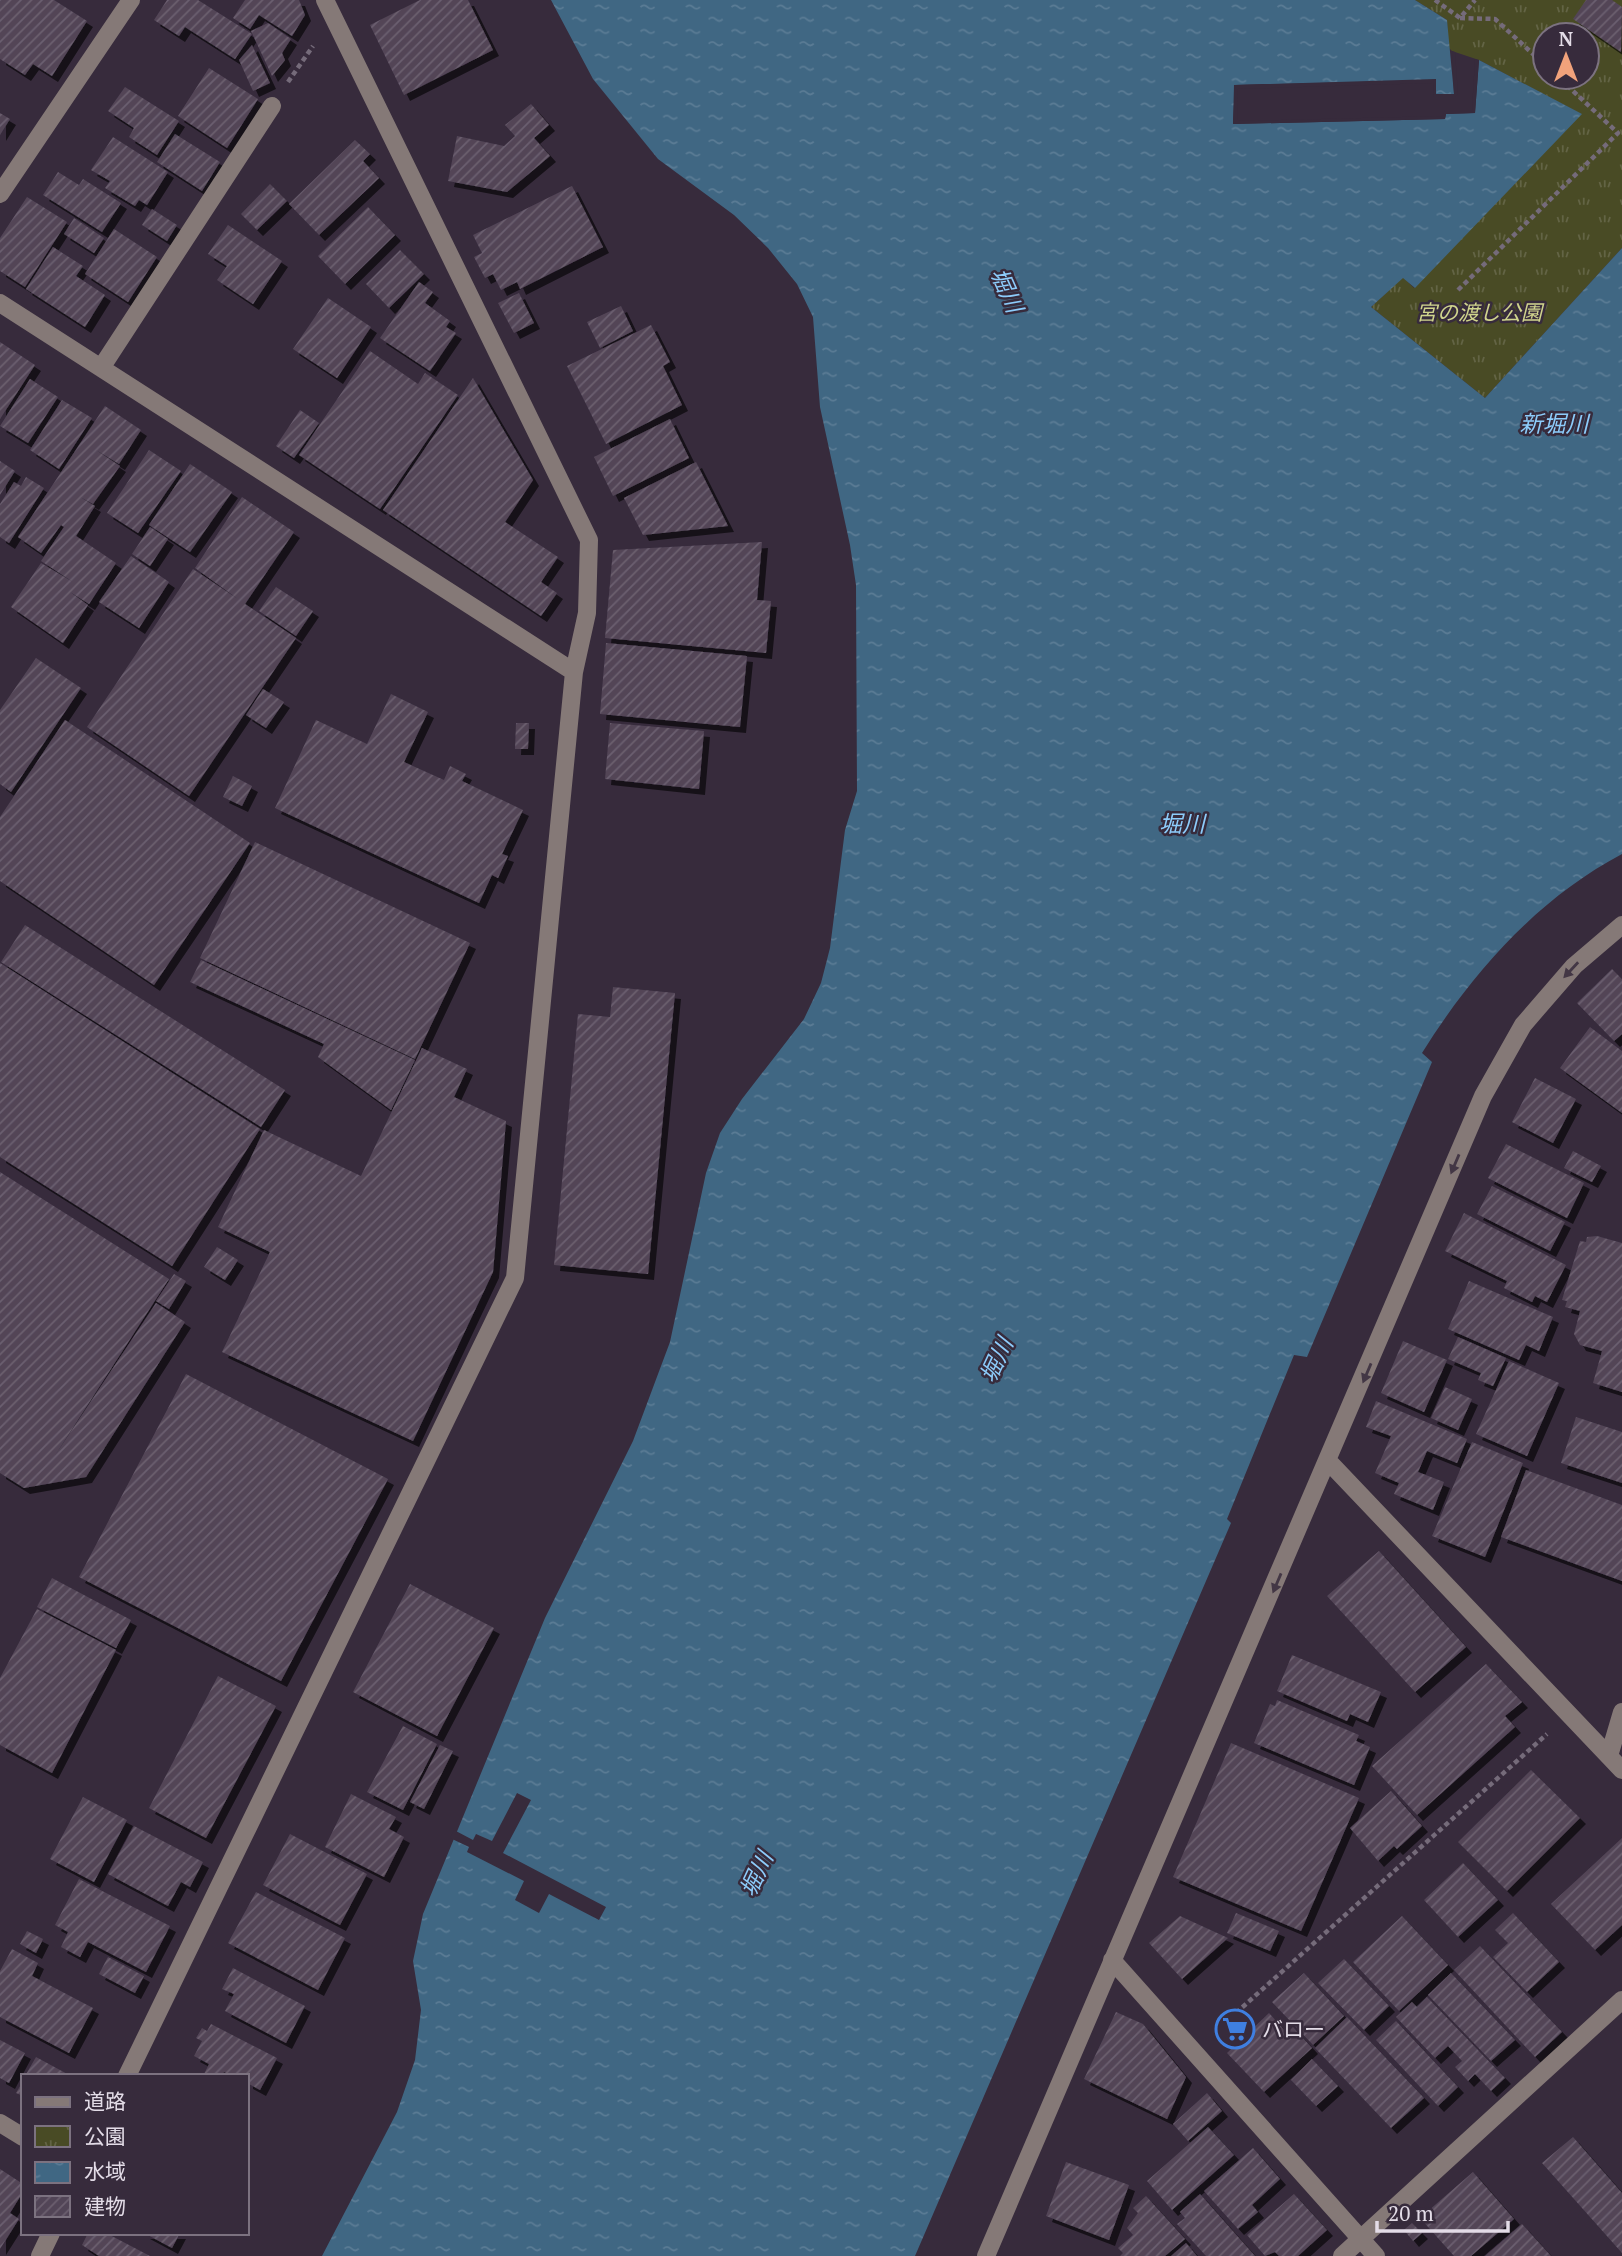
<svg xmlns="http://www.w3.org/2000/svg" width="1622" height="2256" viewBox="0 0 1622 2256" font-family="'PT Serif','Noto Sans JP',serif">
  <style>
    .park { fill: url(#park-tufts); fill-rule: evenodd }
    .water { fill: url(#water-ripples) }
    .pier { fill: #372b3c }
    .building { fill: url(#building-hatch); filter: url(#shadow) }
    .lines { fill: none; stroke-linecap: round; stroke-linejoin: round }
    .path { stroke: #756b7a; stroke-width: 4.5; stroke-dasharray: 5 3.5; stroke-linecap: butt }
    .minor { stroke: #857977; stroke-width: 18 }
    .oneway { fill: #433745 }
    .labels { text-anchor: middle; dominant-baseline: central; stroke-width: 5; stroke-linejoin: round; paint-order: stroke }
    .park-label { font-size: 21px; font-style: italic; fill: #d0d48d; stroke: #372b3c }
    .poi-label { font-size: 21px; fill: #e3dce7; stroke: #372b3c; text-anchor: start }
    .water-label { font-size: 23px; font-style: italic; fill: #8dccfb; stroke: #372b3c }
  </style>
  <defs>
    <pattern id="park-tufts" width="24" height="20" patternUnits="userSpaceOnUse" patternTransform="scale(1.75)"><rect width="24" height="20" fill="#494b25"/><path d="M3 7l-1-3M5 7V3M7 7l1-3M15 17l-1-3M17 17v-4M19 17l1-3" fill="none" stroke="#636445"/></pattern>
    <pattern id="water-ripples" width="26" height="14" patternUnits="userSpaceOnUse" patternTransform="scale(1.75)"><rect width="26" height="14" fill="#406783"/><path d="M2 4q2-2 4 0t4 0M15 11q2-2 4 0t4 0" fill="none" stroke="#5b7c95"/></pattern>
    <pattern id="building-hatch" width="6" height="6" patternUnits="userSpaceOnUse" patternTransform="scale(1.75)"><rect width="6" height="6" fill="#524557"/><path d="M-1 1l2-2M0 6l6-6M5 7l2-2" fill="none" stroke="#6b5f6f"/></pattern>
    <filter id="shadow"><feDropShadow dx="6" dy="6" stdDeviation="0" flood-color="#0009"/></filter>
  </defs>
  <rect width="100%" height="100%" fill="#372b3c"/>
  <!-- park -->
  <path class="park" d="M 1415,0 L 1622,0 L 1622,248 L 1485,398 L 1371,307 L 1403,277 L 1414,288 L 1581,114 L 1479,60 L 1452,51 L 1448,47 L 1447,20 ZM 1545,35 L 1587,35 L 1587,77 L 1545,77 Z"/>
  <!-- water -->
  <path class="water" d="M 551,0 L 1415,0 L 1447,20 L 1454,94 L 1436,94 L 1436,80 L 1235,85 L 1233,124 L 1445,119 L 1446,114 L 1475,113 L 1479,60 L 1582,114 L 1415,288 L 1403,278 L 1371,307 L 1485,398 L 1622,248 L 1622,854 C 1537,899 1472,973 1422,1053 L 1432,1062 L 1307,1357 L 1294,1355 L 1227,1519 L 1231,1523 L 915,2256 L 322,2256 L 397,2112 L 415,2060 L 421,2010 L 413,1961 L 423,1914 L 545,1618 L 633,1441 L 670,1342 L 706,1173 L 720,1133 L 742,1099 L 804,1019 L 821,983 L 830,948 L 845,830 L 857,791 L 856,585 L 850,545 L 820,407 L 813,317 L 797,284 L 768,248 L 734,215 L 658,159 L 593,79 Z"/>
  <!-- pier -->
  <path class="pier" d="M 1452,51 L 1455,52 L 1458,94 L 1455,97 L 1434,97 L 1433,83 L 1238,89 L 1237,121 L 1442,116 L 1445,110 L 1472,110 L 1475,59 L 1479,60 L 1475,113 L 1446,114 L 1445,119 L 1233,124 L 1234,85 L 1436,79 L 1436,94 L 1454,94 Z
    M 517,1793 L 531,1800 L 503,1853 L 606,1907 L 599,1920 L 549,1894 L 539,1913 L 515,1900 L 524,1881 L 467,1852 L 469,1847 L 450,1838 L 454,1830 L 473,1840 L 476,1834 L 492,1841 Z"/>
  <!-- building -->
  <path class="building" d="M 0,0 L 54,0 L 87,21 L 52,76 L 33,64 L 25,75 L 0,59 Z
    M 167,0 L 198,0 L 252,34 L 235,59 L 185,27 L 179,36 L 154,20 Z
    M 245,0 L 299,0 L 305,15 L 292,36 L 259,15 L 250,29 L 233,18 Z
    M 420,0 L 468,0 L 493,50 L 404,95 L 370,25 Z
    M 1586,0 L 1612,0 L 1622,7 L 1621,52 L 1573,19 Z
    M 268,23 L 291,39 L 282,53 L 285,60 L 272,76 L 251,31 Z
    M 252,45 L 270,83 L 253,91 L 239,60 Z
    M 209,68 L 258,99 L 227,148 L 178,116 Z
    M 125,87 L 179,121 L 157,155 L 129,137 L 134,128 L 108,111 Z
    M 531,104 L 549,125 L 534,138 L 550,156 L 507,192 L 448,181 L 457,136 L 504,146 L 515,136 L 505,125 Z
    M 0,113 L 10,119 L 0,135 Z
    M 175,134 L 220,162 L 202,191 L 157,162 Z
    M 113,137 L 168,172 L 147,205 L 139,200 L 135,206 L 105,188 L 110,181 L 91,170 Z
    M 355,140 L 370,154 L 363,161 L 379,178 L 319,235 L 289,204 Z
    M 58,172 L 79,185 L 83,179 L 121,203 L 102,232 L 43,195 Z
    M 270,184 L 287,201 L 257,230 L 241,214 Z
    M 572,186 L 603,247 L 520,289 L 517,282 L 501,290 L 493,274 L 485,278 L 474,257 L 482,253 L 473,235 Z
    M 27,197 L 67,222 L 25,287 L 0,271 L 0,238 Z
    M 368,207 L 395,235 L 345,284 L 318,256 Z
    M 152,209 L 177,225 L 167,241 L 142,225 Z
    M 74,218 L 104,238 L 94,253 L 64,234 Z
    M 228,225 L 282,261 L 253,304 L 217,280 L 227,266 L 208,254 Z
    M 114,229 L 157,257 L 128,302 L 85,274 Z
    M 53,247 L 83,266 L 76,276 L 105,295 L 85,327 L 26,289 Z
    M 400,250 L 424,274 L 389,308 L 366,284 Z
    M 419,282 L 433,292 L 425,303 L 450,321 L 446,327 L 456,333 L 430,371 L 380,338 Z
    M 519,293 L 534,323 L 514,333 L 498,303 Z
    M 328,298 L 371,327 L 337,378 L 293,349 Z
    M 621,306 L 633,331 L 600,348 L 587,322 Z
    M 651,325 L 670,362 L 663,366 L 682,405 L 606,444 L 567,366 Z
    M 0,342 L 35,365 L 0,419 Z
    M 370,351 L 418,384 L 425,373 L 458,395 L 380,509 L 299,455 Z
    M 473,378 L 533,480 L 505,522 L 558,557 L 541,582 L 557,593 L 541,616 L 383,510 Z
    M 30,379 L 58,397 L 28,443 L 0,426 Z
    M 62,400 L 92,418 L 59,469 L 30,450 Z
    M 105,406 L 141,430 L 119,464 L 96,450 L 120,466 L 93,504 L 80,497 L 95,506 L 76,536 L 116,563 L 89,604 L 70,592 L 88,605 L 63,643 L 11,607 L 41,563 L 73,582 L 41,561 L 64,527 L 61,525 L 41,553 L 18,537 Z
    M 300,410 L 319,423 L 294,458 L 276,446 Z
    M 670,419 L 689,458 L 613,496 L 594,457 Z
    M 149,450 L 181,471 L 138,533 L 107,513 Z
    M 0,461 L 15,471 L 0,495 Z
    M 696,462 L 728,526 L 643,535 L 624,498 Z
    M 190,464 L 232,492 L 190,552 L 149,525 Z
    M 26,477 L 44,488 L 9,543 L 0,537 L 0,504 L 14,482 L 21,486 Z
    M 242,497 L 294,532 L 245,604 L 296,638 L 189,796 L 87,727 L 193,569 L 238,599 L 195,568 Z
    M 150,527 L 168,539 L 150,566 L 132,554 Z
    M 762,542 L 757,600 L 771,601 L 766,653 L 605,638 L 613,550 Z
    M 131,556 L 169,582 L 139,628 L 99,602 Z
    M 276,587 L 313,611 L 296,636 L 259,611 Z
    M 606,643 L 747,656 L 740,727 L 600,714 Z
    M 36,658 L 81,688 L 11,792 L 0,784 L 0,710 Z
    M 263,689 L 284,702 L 266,728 L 246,715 Z
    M 391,694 L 428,712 L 404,762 L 444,780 L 450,766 L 466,774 L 462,781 L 523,810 L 502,854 L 508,856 L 498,878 L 492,875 L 479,903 L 275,808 L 316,720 L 367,744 Z
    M 65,720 L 250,843 L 154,985 L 0,881 L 0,817 Z
    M 516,723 L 529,723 L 528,749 L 515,749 Z
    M 610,723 L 704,731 L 699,789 L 605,779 Z
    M 233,776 L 252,786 L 242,806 L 223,797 Z
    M 255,842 L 470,943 L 415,1059 L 200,958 Z
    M 25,925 L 285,1090 L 261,1127 L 1,962 Z
    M 201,960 L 415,1060 L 391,1110 L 318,1057 L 324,1044 L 190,982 Z
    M 0,963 L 260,1129 L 172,1266 L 0,1157 Z
    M 1612,969 L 1622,979 L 1622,1034 L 1614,1041 L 1577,1003 Z
    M 613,987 L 675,993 L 648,1274 L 554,1265 L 578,1014 L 610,1017 Z
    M 1590,1027 L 1622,1051 L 1622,1113 L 1560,1068 Z
    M 422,1048 L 467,1069 L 454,1097 L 506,1121 L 493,1272 L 413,1441 L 222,1352 L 270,1252 L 218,1227 L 264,1130 L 361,1176 Z
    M 1535,1078 L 1576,1099 L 1553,1143 L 1512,1122 Z
    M 1506,1144 L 1584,1183 L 1567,1218 L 1488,1178 Z
    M 1573,1151 L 1601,1166 L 1592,1182 L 1564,1168 Z
    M 0,1172 L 169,1279 L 54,1457 L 156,1303 L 185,1322 L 86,1477 L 24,1488 L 0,1473 Z
    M 1492,1186 L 1565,1222 L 1550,1251 L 1477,1214 Z
    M 1464,1213 L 1566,1265 L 1547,1302 L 1535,1296 L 1532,1302 L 1504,1288 L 1507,1281 L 1445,1251 Z
    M 1597,1236 L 1622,1243 L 1622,1392 L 1593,1383 L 1602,1351 L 1580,1345 L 1574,1334 L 1580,1311 L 1565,1307 L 1567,1301 L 1562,1300 L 1580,1241 L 1586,1242 L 1587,1237 Z
    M 217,1247 L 238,1260 L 225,1280 L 204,1267 Z
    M 174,1274 L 186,1281 L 169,1309 L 156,1301 Z
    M 1469,1281 L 1553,1317 L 1539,1351 L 1526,1345 L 1519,1360 L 1448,1329 Z
    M 1458,1337 L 1506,1358 L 1493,1386 L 1478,1380 L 1481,1373 L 1448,1359 Z
    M 1403,1341 L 1447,1360 L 1424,1412 L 1381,1393 Z
    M 1509,1361 L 1559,1383 L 1527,1456 L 1476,1434 Z
    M 186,1374 L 388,1479 L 281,1681 L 79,1577 Z
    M 1445,1387 L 1472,1399 L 1458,1430 L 1431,1418 Z
    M 1376,1401 L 1467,1439 L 1457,1463 L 1427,1451 L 1418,1472 L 1444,1482 L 1433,1510 L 1394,1494 L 1399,1483 L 1375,1473 L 1391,1436 L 1366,1427 Z
    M 1576,1417 L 1622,1432 L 1622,1483 L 1561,1463 Z
    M 1472,1442 L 1523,1463 L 1485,1557 L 1432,1536 Z
    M 1526,1470 L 1622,1505 L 1622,1581 L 1501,1537 Z
    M 1379,1551 L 1466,1647 L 1415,1692 L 1327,1596 Z
    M 52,1578 L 131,1620 L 116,1648 L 37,1607 Z
    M 410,1584 L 494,1628 L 437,1736 L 353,1692 Z
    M 37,1609 L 116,1650 L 52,1773 L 0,1745 L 0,1678 Z
    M 1292,1655 L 1381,1692 L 1368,1722 L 1350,1714 L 1347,1721 L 1277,1691 Z
    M 1486,1664 L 1522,1702 L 1505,1716 L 1515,1727 L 1417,1815 L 1372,1766 Z
    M 218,1676 L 276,1706 L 206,1838 L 149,1808 Z
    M 1277,1700 L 1359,1735 L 1356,1741 L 1370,1747 L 1354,1785 L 1254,1743 L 1270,1704 L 1275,1706 Z
    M 403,1726 L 437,1744 L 403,1810 L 367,1792 Z
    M 1231,1743 L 1359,1798 L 1301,1931 L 1173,1877 Z
    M 440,1745 L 453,1751 L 424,1809 L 410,1802 Z
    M 1531,1770 L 1580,1818 L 1507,1891 L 1458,1842 Z
    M 1391,1791 L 1422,1826 L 1397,1849 L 1394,1846 L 1378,1861 L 1350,1828 Z
    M 351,1794 L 396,1817 L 389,1829 L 404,1837 L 384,1877 L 325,1847 Z
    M 83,1797 L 127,1820 L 94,1882 L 50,1859 Z
    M 134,1826 L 203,1862 L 190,1887 L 181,1882 L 168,1906 L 108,1874 Z
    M 290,1834 L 367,1874 L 340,1925 L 263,1885 Z
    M 1622,1838 L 1622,1925 L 1595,1950 L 1551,1904 Z
    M 1463,1863 L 1498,1900 L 1458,1937 L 1424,1900 Z
    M 79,1879 L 170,1926 L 146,1972 L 88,1942 L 80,1957 L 61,1947 L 68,1932 L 55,1925 Z
    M 256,1892 L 345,1938 L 318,1990 L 228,1943 Z
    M 1236,1913 L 1279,1931 L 1270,1951 L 1227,1933 Z
    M 1513,1913 L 1559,1962 L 1527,1992 L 1493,1957 L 1508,1943 L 1495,1930 Z
    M 1180,1916 L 1228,1938 L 1182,1979 L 1149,1943 Z
    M 1402,1916 L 1448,1965 L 1399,2011 L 1353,1962 Z
    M 27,1931 L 43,1939 L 36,1953 L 20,1944 Z
    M 1480,1946 L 1562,2032 L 1535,2057 L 1454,1970 Z
    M 12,1949 L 38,1963 L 32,1976 L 93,2008 L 69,2053 L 0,2017 L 0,1971 Z
    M 108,1957 L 144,1976 L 135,1993 L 99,1974 Z
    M 1344,1959 L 1389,2006 L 1364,2030 L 1318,1983 Z
    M 233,1968 L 305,2006 L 286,2043 L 225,2011 L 234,1994 L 222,1989 Z
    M 1304,1973 L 1344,2016 L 1313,2045 L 1272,2002 Z
    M 1451,1973 L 1515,2040 L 1491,2061 L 1428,1995 Z
    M 1427,1997 L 1505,2078 L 1491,2091 L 1475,2074 L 1468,2081 L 1455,2067 L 1462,2061 L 1448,2046 L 1435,2058 L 1396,2017 L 1412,2002 L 1417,2007 Z
    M 1116,2012 L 1143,2024 L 1186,2077 L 1167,2119 L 1084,2079 Z
    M 1269,2013 L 1287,2033 L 1293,2027 L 1312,2048 L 1264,2092 L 1227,2053 Z
    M 1347,2017 L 1424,2098 L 1391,2128 L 1315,2048 Z
    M 1396,2021 L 1458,2087 L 1438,2106 L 1376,2040 Z
    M 211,2024 L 277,2058 L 260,2090 L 247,2083 L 247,2076 L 232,2076 L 224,2072 L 222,2076 L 204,2074 L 209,2064 L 194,2056 L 202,2041 L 196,2038 L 202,2028 L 207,2031 Z
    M 0,2040 L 25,2053 L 9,2083 L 0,2078 Z
    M 36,2057 L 71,2076 L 25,2076 Z
    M 1312,2059 L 1338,2086 L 1316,2106 L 1291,2080 Z
    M 23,2081 L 23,2096 L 16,2093 Z
    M 1207,2093 L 1222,2111 L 1188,2141 L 1173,2124 Z
    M 1208,2127 L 1234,2155 L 1172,2210 L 1147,2181 Z
    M 1573,2137 L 1622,2193 L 1622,2253 L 1542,2163 Z
    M 1253,2148 L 1280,2179 L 1252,2205 L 1258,2212 L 1238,2229 L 1204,2191 Z
    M 1066,2162 L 1129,2185 L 1109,2240 L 1046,2216 Z
    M 0,2169 L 23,2184 L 23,2192 L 10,2213 L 19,2219 L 0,2249 Z
    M 1473,2172 L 1514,2219 L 1471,2256 L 1454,2256 L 1420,2218 Z
    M 1200,2194 L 1255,2256 L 1206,2256 L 1177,2224 L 1185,2218 L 1180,2212 Z
    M 1294,2194 L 1327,2230 L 1298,2256 L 1279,2256 L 1275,2252 L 1265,2256 L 1247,2235 Z
    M 1146,2196 L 1185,2239 L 1165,2256 L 1120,2256 L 1123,2253 L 1118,2248 L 1133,2235 L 1127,2228 L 1138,2213 L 1133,2208 Z
    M 1412,2223 L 1422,2233 L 1413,2241 L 1404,2230 Z
    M 1522,2224 L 1551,2256 L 1485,2256 Z
    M 88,2233 L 106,2233 L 150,2256 L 99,2256 L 82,2245 Z
    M 144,2233 L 180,2233 L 172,2248 Z
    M 1186,2243 L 1197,2256 L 1171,2256 Z"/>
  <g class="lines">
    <!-- path -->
    <path class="path" d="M 1435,0 L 1460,18 L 1475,0
      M 1460,18 L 1495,19 L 1545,65
      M 288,82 L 313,46
      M 1458,290 L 1618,133 L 1558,77
      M 1217,2030 L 1547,1734"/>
    <!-- minor -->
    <path class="minor" d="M 0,194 L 131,0
      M 0,303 L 574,672
      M 101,368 L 272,106
      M 1329,1462 L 1622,1770
      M 1609,1756 L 1622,1712
      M 1112,1960 L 1376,2256
      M 127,2076 L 515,1278 L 574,672 L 587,613 L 589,540 L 325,0
      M 0,2123 L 23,2137
      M 40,2256 L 51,2233
      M 986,2256 L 1483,1096 L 1523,1025 L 1574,966 L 1622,925
      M 1342,2256 L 1622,2000"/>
  </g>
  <!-- one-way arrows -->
  <defs><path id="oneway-solid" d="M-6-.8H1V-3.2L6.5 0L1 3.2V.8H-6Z" transform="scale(1.75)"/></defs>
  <g class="oneway">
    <use href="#oneway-solid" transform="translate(1571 970) rotate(133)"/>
    <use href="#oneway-solid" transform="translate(1455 1164) rotate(113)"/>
    <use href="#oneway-solid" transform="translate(1367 1373) rotate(113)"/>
    <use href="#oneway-solid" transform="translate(1277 1583) rotate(113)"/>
  </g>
  <!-- icons -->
  <defs>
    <symbol id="supermarket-ring" viewBox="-11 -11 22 22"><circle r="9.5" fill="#372b3c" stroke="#3f7fe0" stroke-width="1.5"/><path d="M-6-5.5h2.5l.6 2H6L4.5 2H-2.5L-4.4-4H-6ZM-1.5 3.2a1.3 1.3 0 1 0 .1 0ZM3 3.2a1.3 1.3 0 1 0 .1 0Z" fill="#3f7fe0"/></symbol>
  </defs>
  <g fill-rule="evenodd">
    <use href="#supermarket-ring" x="1213" y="2007" width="44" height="44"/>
  </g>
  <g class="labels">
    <!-- park labels -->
    <g class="park-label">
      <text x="1479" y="312">宮の渡し公園</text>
    </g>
    <!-- poi labels -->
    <g class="poi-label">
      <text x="1262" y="2029">バロー</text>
    </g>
    <!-- water labels -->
    <g class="water-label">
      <text transform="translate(1007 290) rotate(66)">堀川</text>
      <text x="1554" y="423">新堀川</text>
      <text x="1182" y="823">堀川</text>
      <text transform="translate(996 1360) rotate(-65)">堀川</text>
      <text transform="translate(756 1874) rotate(-65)">堀川</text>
    </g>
  </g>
  <!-- legend -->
  <rect x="21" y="2074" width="228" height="161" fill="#372b3c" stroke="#7c7280" stroke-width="2"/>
  <rect x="35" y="2097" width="35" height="10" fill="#857977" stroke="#7c7280" stroke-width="2"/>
  <text x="84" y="2109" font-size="21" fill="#e3dce7">道路</text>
  <rect x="35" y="2126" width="35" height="21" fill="url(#park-tufts)" stroke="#7c7280" stroke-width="2"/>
  <text x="84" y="2144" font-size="21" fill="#e3dce7">公園</text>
  <rect x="35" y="2162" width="35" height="21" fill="url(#water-ripples)" stroke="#7c7280" stroke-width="2"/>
  <text x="84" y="2179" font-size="21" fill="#e3dce7">水域</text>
  <rect x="35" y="2196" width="35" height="21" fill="url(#building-hatch)" stroke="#7c7280" stroke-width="2"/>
  <text x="84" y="2214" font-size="21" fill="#e3dce7">建物</text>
  <!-- north arrow -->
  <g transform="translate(1566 56)"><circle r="33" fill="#372b3c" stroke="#7c7280" stroke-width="2"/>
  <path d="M0-5L12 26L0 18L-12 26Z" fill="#f1a27b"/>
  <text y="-10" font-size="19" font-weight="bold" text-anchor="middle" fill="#e3dce7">N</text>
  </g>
  <!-- scale -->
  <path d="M1377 2221v10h131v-10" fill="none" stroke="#e3dce7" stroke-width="3.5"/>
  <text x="1388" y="2221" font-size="21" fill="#e3dce7" stroke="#372b3c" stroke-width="5" paint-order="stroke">20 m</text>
</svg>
